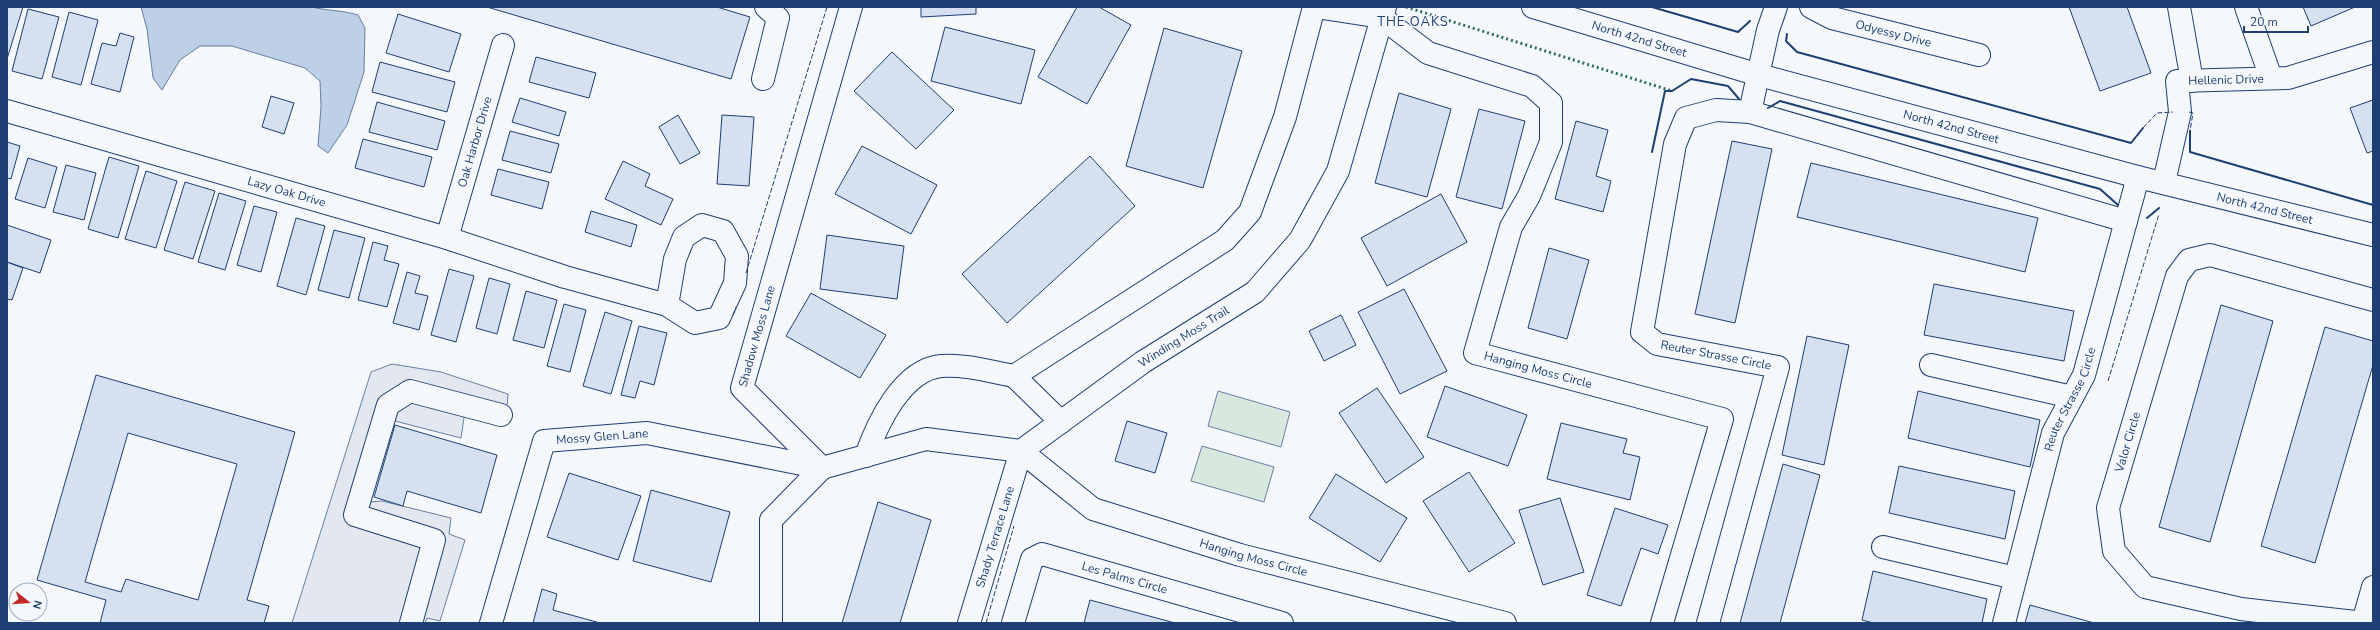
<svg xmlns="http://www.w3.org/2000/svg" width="2380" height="630" viewBox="0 0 2380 630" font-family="'Nunito Sans',sans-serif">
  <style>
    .green { fill: #d7e8df; stroke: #687fa3 }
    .parking { fill: #e3e8f0; stroke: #687fa3 }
    .water { fill: #bed0e5; stroke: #687fa3 }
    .building { fill: #d5e0f0; stroke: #1d3f73; fill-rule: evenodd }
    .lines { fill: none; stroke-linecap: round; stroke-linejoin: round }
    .minor-casing { stroke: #1d3f73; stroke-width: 24 }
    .minor { stroke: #f4f7fb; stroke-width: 22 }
    .hedge { stroke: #2c6c60; stroke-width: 3; stroke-dasharray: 2 3; stroke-linecap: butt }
    .fence { stroke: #1d3f73; stroke-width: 1; stroke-dasharray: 5 2; stroke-linecap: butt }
    .wall { stroke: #1d3f73; stroke-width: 2 }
    .labels { text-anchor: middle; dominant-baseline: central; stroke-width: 3; stroke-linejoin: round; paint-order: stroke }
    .street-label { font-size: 12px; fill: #1d3f73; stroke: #f4f7fb }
    .neighbourhood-label { font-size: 13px; letter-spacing: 1px; fill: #1d3f73; stroke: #f4f7fb }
  </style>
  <rect width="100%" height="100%" fill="#f4f7fb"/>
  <!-- green -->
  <path class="green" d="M 1218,391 L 1290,412 L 1281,447 L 1208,426 Z
    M 1202,446 L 1274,467 L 1264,502 L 1191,481 Z"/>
  <!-- parking -->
  <path class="parking" d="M 392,364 L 441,372 L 508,394 L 506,422 L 465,411 L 461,438 L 395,421 L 370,502 L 382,501 L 451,518 L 449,534 L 465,540 L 440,621 L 427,618 L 425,623 L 292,623 L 371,372 Z"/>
  <!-- water -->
  <path class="water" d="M 141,7 L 312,7 C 328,11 342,10 358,15 L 365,28 L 364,72 L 347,125 L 328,153 L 318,146 L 321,107 L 320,81 L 305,68 L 232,46 L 200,46 L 180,60 L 162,90 L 153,78 L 147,29 Z"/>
  <!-- building -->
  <path class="building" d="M 7,7 L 23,7 L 7,59 Z
    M 487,7 L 717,7 L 750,17 L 731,79 Z
    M 921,7 L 976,7 L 976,14 L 921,17 Z
    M 1077,7 L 1099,7 L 1131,25 L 1087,104 L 1038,77 Z
    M 2069,7 L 2127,7 L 2151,73 L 2100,91 Z
    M 2303,7 L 2355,7 L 2311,26 Z
    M 28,9 L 59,17 L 42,79 L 12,71 Z
    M 69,12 L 98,20 L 81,85 L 52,77 Z
    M 398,14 L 461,34 L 449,72 L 386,53 Z
    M 945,27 L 1035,50 L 1021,104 L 931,81 Z
    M 1164,28 L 1242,51 L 1203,188 L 1126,166 Z
    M 120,33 L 134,37 L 120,92 L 91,84 L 102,43 L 116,46 Z
    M 892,52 L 954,110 L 916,149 L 854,91 Z
    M 536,57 L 596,73 L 589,98 L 529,82 Z
    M 380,62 L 455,82 L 447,112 L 372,92 Z
    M 1399,93 L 1451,109 L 1427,197 L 1375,183 Z
    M 271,96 L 294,103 L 284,134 L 262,127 Z
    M 520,98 L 566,112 L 559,136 L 512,122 Z
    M 2373,100 L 2373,151 L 2367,153 L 2350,108 Z
    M 377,102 L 445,121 L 437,150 L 369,132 Z
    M 1479,109 L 1525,121 L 1502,209 L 1456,197 Z
    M 678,115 L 700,153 L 680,164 L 659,127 Z
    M 722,115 L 754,117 L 749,186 L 717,184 Z
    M 1576,121 L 1608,130 L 1596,176 L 1611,181 L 1603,212 L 1555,199 Z
    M 510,131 L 559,144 L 551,173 L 502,160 Z
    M 363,139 L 432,157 L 424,187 L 355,168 Z
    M 1732,141 L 1772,149 L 1735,323 L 1695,314 Z
    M 7,142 L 20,146 L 11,179 L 7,178 Z
    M 862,146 L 937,185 L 911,234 L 835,194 Z
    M 1090,156 L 1135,206 L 1007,323 L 962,274 Z
    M 109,157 L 139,166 L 118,238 L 88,229 Z
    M 28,158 L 57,167 L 45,208 L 15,199 Z
    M 623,161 L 650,174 L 645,186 L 673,199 L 661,225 L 605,199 Z
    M 1811,163 L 2038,218 L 2025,272 L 1797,217 Z
    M 66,165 L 96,173 L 84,220 L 53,212 Z
    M 498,169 L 549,182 L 542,209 L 491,195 Z
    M 146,171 L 177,181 L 156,248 L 125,239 Z
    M 185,182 L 215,191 L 193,259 L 164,250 Z
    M 219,193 L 246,201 L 225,270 L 198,262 Z
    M 1441,194 L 1467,242 L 1387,286 L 1361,238 Z
    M 254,206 L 277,212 L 261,272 L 237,265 Z
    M 591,211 L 637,225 L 631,247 L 585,232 Z
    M 296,218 L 325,226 L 306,295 L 277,286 Z
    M 7,225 L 51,240 L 40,273 L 7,262 Z
    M 334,230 L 365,238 L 349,298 L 318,290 Z
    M 827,235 L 904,246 L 897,299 L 820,289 Z
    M 373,242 L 388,246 L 384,260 L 399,264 L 387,307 L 358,300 Z
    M 1549,248 L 1589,260 L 1567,339 L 1528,328 Z
    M 7,262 L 23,268 L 12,300 L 7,299 Z
    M 449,269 L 474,276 L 456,342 L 431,335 Z
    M 407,272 L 420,276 L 415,293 L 428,296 L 419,330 L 393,323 Z
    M 489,278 L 510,284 L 497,334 L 476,328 Z
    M 1934,284 L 2074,311 L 2064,361 L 1924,335 Z
    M 1404,289 L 1447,371 L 1400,394 L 1358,312 Z
    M 526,291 L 557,300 L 544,348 L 513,340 Z
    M 811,293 L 886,335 L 860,378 L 786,336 Z
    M 564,304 L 586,310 L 570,372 L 547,366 Z
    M 2221,305 L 2273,321 L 2210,542 L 2159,527 Z
    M 605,312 L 632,321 L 611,394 L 583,386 Z
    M 1341,315 L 1356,345 L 1324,361 L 1309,331 Z
    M 639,326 L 667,333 L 654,385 L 640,381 L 635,398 L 621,395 Z
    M 2325,327 L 2373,341 L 2373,365 L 2315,563 L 2261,546 Z
    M 1807,336 L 1849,345 L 1824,465 L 1782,455 Z
    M 96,375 L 295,432 L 247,600 L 269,606 L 264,623 L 100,623 L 106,600 L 37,580 ZM 128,433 L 237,464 L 198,600 L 126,579 L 121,592 L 85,582 Z
    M 1445,386 L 1527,415 L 1508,466 L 1427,437 Z
    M 1377,388 L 1424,457 L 1386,483 L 1339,413 Z
    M 1918,391 L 2040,420 L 2030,467 L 1908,438 Z
    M 1127,421 L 1167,433 L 1155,473 L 1115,461 Z
    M 1561,423 L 1627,439 L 1623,453 L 1640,457 L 1630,500 L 1547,479 Z
    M 395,425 L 497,455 L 481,513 L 407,491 L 403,506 L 374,497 Z
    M 1783,464 L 1820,475 L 1780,623 L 1740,623 Z
    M 1899,466 L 2015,491 L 2005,539 L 1889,513 Z
    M 1469,472 L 1515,543 L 1469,572 L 1423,501 Z
    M 569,473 L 641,496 L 618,560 L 547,537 Z
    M 1336,474 L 1407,518 L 1380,562 L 1309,518 Z
    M 651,490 L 730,512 L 711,582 L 633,561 Z
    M 1560,498 L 1584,572 L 1543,585 L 1519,510 Z
    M 878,502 L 931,520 L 900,623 L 842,623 Z
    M 1615,508 L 1668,525 L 1658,554 L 1641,548 L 1621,606 L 1587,595 Z
    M 1873,571 L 1987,599 L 1982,623 L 1873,623 L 1862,620 Z
    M 542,589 L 557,594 L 553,610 L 600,623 L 533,623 Z
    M 1090,600 L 1175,623 L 1084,623 Z
    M 2030,605 L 2094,623 L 2025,623 Z"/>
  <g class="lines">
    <defs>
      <g id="minor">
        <path id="s1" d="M 1316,7 L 1381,17 L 1428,53 L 1532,86 L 1551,103 L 1551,142 L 1529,196 L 1511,227 L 1475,353 L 1722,419 L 1662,623"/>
        <path id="s2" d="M 1533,7 L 1759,75 L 2138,177 L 2373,235"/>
        <path id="s3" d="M 1811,7 L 1832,18 L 1979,55"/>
        <path d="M 2179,7 L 2192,81"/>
        <path d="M 2246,7 L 2271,78"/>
        <path d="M 763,79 L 778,18 L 766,7"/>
        <path id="s4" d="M 7,111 L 447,238 L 565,277 L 667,305 L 695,323 L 719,318 L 735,283 L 737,256 L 723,231 L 702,225 L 684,237 L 675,259 L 667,305"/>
        <path d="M 1750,112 L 2126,221"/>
        <path id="s5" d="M 2164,182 L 2180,112 L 2177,81 L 2288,78 L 2373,52"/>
        <path id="s6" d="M 447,238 L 503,45"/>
        <path d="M 1931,365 L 2072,397"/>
        <path d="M 1014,376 L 1061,422"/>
        <path d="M 866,456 C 877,424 902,370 941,366 C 965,364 991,372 1014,376 L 1225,240 L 1250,212 L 1285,117 L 1314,7"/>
        <path id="s7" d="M 822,468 L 742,388 L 851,7"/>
        <path d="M 1883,547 L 2015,578"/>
        <path d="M 2363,622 L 2373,587"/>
        <path d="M 411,623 L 434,540 L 355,515 L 388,405 L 410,391 L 501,415"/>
        <path id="s8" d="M 491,623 L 544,441 L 647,433 L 822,468 L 926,439 L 1021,451 L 1143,362 L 1255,292 L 1300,240 L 1338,171 L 1385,7"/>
        <path d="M 771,623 L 771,520 L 822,468"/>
        <path id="s9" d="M 969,623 L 1021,451 L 1093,509 L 1240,555 L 1505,623"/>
        <path id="s10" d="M 1013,623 L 1032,559 L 1042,554 L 1282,623"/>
        <path d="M 1708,623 L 1778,367 L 1657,344 L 1642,332 L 1675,144 L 1686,118 L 1716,110 L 1750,112 L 1768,30 L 1776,7"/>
        <path id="s11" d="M 2004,623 L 2053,433 L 2084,375 L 2138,177"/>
        <path id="s12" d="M 2364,623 L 2241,609 L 2145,587 L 2114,551 L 2108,508 L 2177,276 L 2189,260 L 2210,255 L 2373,300"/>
      </g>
    </defs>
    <!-- minor casing -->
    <use href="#minor" class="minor-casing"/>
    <!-- minor -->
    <use href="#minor" class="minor"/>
    <!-- hedge -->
    <path class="hedge" d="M 1406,7 L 1672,91"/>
    <!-- fence -->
    <path class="fence" d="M 2189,112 L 2193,113 L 2190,131
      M 2143,128 L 2157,113 L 2173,112
      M 746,273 L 827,7
      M 733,315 L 736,307
      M 2108,381 L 2159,214
      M 986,623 L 1014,526"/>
    <!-- wall -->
    <path class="wall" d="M 1652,7 L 1738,32 L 1750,21
      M 1787,34 L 1786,41 L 1797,52 L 2131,143 L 2143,128
      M 1768,108 L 1780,101 L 2100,189 L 2118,205
      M 2190,131 L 2190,152 L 2373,205
      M 1652,152 L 1665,91 L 1672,91 L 1691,79 L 1728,86 L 1739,99
      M 2147,218 L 2159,208"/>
  </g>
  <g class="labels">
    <!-- street labels -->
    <g class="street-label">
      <text stroke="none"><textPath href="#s3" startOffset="87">Odyessy Drive</textPath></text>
      <text stroke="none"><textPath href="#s2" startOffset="111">North 42nd Street</textPath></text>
      <text stroke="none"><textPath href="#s5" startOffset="152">Hellenic Drive</textPath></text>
      <text stroke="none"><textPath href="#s2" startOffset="435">North 42nd Street</textPath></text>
      <text stroke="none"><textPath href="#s6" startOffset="100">Oak Harbor Drive</textPath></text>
      <text stroke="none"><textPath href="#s4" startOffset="291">Lazy Oak Drive</textPath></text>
      <text stroke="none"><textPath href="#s2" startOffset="759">North 42nd Street</textPath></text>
      <text stroke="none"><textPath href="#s7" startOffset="167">Shadow Moss Lane</textPath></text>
      <text stroke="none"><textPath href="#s8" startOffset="874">Winding Moss Trail</textPath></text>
      <text transform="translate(1716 355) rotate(11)">Reuter Strasse Circle</text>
      <text stroke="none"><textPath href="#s1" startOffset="589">Hanging Moss Circle</textPath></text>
      <text stroke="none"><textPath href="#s11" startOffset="234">Reuter Strasse Circle</textPath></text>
      <text stroke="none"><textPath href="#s8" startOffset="248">Mossy Glen Lane</textPath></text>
      <text stroke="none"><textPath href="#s12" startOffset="382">Valor Circle</textPath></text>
      <text stroke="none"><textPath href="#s9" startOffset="90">Shady Terrace Lane</textPath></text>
      <text stroke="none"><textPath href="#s9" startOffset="440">Hanging Moss Circle</textPath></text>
      <text stroke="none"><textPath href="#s10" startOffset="164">Les Palms Circle</textPath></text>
    </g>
    <!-- neighbourhood labels -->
    <g class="neighbourhood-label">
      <text x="1413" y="22">THE OAKS</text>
    </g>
  </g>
  <!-- border -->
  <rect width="2380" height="630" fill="none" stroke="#1d3f73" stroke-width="16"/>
  <!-- north arrow -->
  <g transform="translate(28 602) rotate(107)"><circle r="19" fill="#f4f7fb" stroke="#9eadc5"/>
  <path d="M0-3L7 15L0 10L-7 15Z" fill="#c62828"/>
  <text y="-6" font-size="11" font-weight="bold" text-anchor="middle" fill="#1d3f73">N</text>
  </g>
  <!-- scale -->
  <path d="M2244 26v6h64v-6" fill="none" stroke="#1d3f73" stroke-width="2"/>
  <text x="2250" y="26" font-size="12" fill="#1d3f73" stroke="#f4f7fb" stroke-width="3" paint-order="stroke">20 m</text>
</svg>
